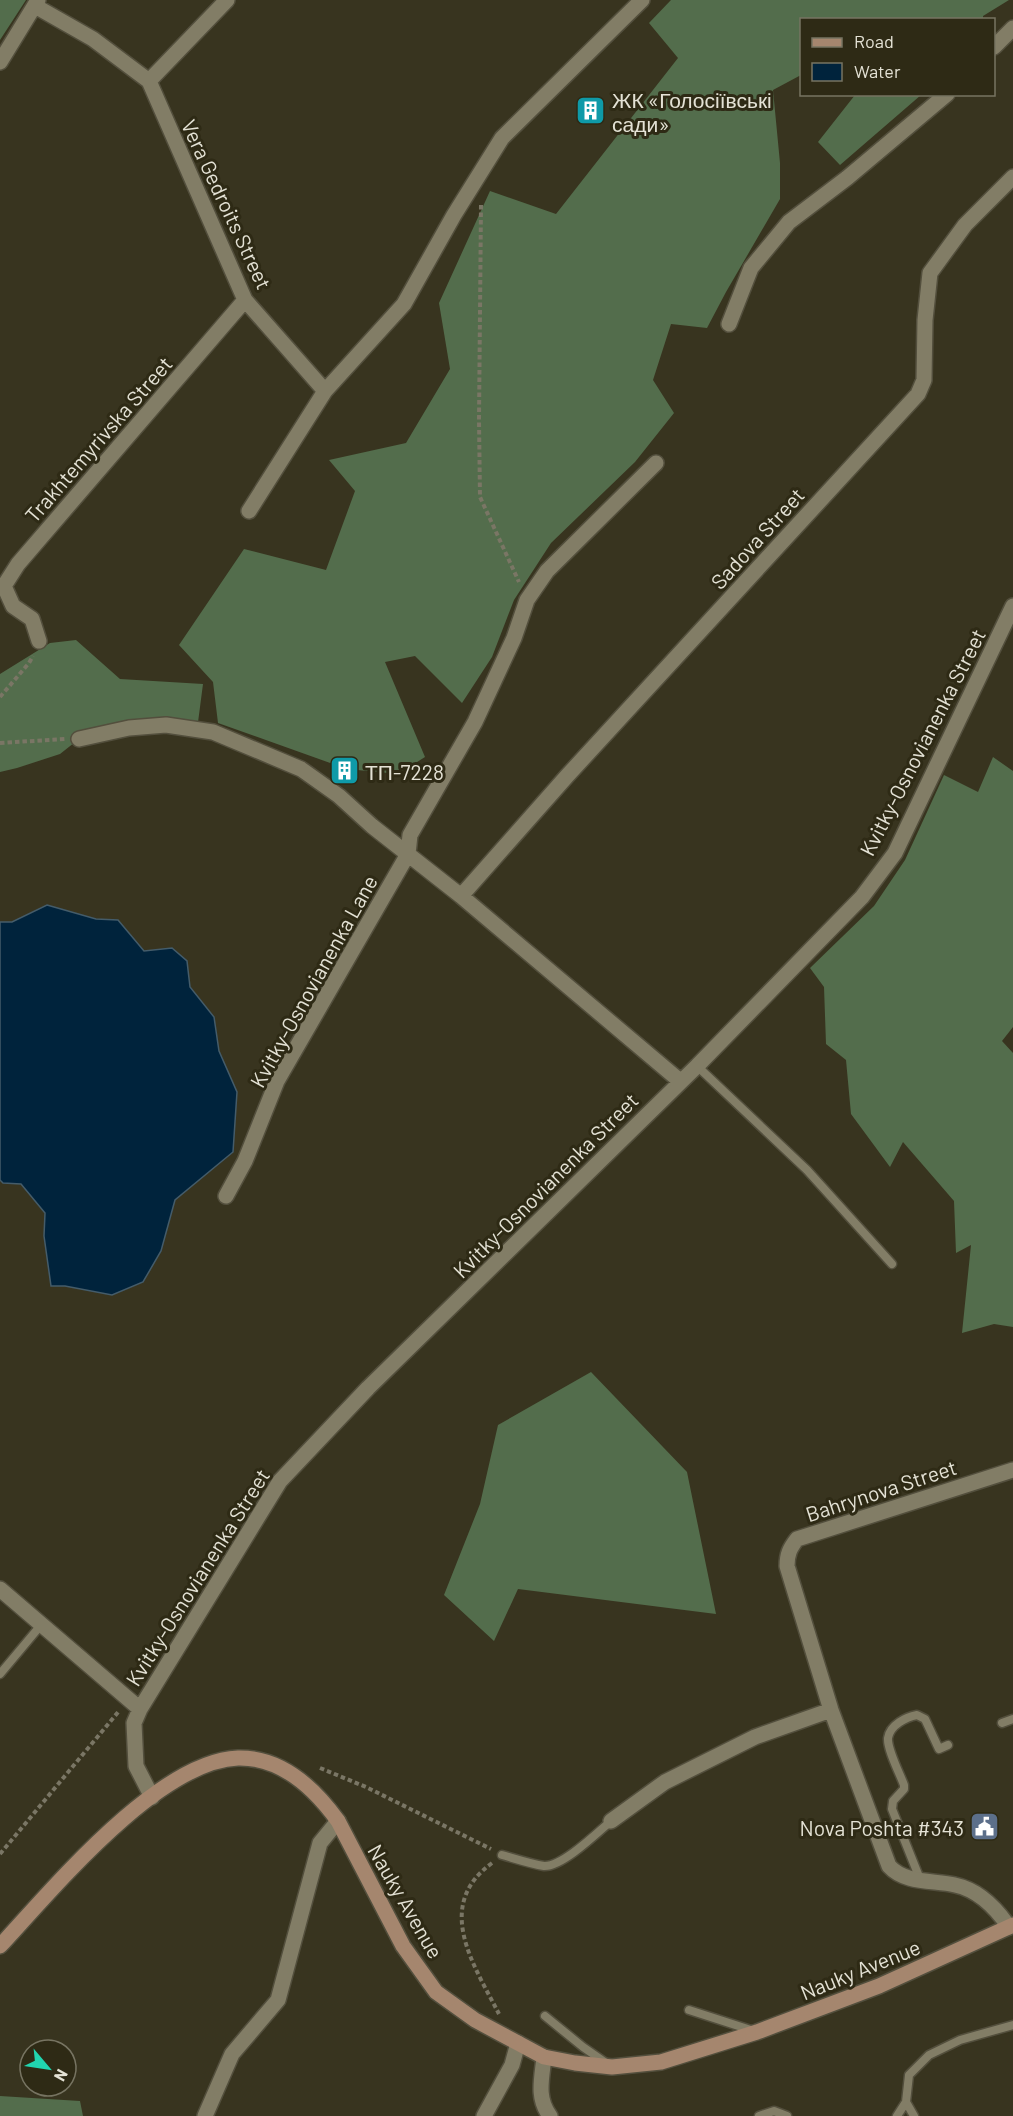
<svg xmlns="http://www.w3.org/2000/svg" width="1013" height="2116" viewBox="0 0 1013 2116" font-family="Barlow,sans-serif">
  <style>
    .forest { fill: #536d4c }
    .water { fill: #00233c; stroke: #445c6a; stroke-width: 1.5 }
    .lines { fill: none; stroke-linecap: round; stroke-linejoin: round }
    .lane-casing { stroke: #534f3d; stroke-width: 11 }
    .street-casing { stroke: #534f3d; stroke-width: 18 }
    .secondary-casing { stroke: #534f3d; stroke-width: 18 }
    .path { stroke: #7a7665; stroke-width: 4; stroke-dasharray: 4.5 3; stroke-linecap: butt }
    .lane { stroke: #827d66; stroke-width: 8 }
    .street { stroke: #827d66; stroke-width: 15 }
    .secondary { stroke: #a5866e; stroke-width: 15 }
    .labels { text-anchor: middle; dominant-baseline: central; stroke-width: 6; stroke-linejoin: round; paint-order: stroke }
    .poi-label { font-size: 21px; fill: #e4e2d5; stroke: #2e2a15; text-anchor: start }
    .street-label { font-size: 21px; fill: #e4e2d5; stroke: #2e2a15 }
  </style>
  <rect width="100%" height="100%" fill="#38341f"/>
  <!-- forest -->
  <path class="forest" d="M 0,0 L 26,0 L 0,40 Z
    M 671,0 L 1009,0 L 983,16 L 983,19 L 802,20 L 801,75 L 773,90 L 780,163 L 780,199 L 726,292 L 707,328 L 671,324 L 653,380 L 674,413 L 635,462 L 551,543 L 514,600 L 492,657 L 462,703 L 415,656 L 385,662 L 425,757 L 398,774 L 347,769 L 218,723 L 213,682 L 179,645 L 244,549 L 326,570 L 355,491 L 329,460 L 406,443 L 450,369 L 439,303 L 490,191 L 556,214 L 678,58 L 649,23 Z
    M 855,95 L 921,95 L 840,165 L 818,142 Z
    M 76,640 L 120,679 L 203,684 L 197,730 L 79,739 L 60,754 L 17,768 L 0,772 L 0,674 L 50,643 Z
    M 993,757 L 1013,771 L 1013,1027 L 1002,1041 L 1013,1053 L 1013,1327 L 994,1324 L 962,1333 L 971,1245 L 956,1253 L 954,1201 L 903,1142 L 890,1167 L 851,1114 L 846,1060 L 826,1044 L 824,987 L 810,968 L 874,906 L 905,860 L 944,775 L 978,792 Z
    M 591,1372 L 687,1472 L 716,1614 L 518,1589 L 494,1641 L 444,1595 L 480,1504 L 498,1425 Z
    M 0,2096 L 80,2101 L 83,2116 L 0,2116 Z"/>
  <!-- water -->
  <path class="water" d="M 47,905 L 96,919 L 118,920 L 144,951 L 172,948 L 187,961 L 190,987 L 214,1017 L 219,1051 L 237,1092 L 233,1152 L 175,1200 L 161,1251 L 143,1282 L 112,1295 L 65,1286 L 51,1286 L 44,1236 L 45,1213 L 21,1184 L 3,1183 L 0,1180 L 0,922 L 12,922 Z"/>
  <g class="lines">
    <defs>
      <path id="lane" d="M 697,1066 L 807,1170 L 892,1264
        M 0,1674 L 41,1625
        M 1002,1723 L 1013,1719
        M 502,1855 C 516,1859 531,1864 544,1866 C 562,1867 597,1833 611,1821
        M 920,1879 L 892,1809 L 893,1801 L 904,1789 L 904,1785 C 900,1774 887,1749 888,1738 C 890,1725 906,1717 917,1715 L 925,1719 L 939,1749 L 948,1745
        M 689,2010 L 754,2031
        M 545,2016 L 583,2047 L 606,2063
        M 759,2116 L 774,2111 L 787,2116
        M 897,2116 L 906,2102
        M 914,2116 L 906,2102 L 909,2075 L 929,2055 L 960,2040 L 1013,2025"/>
      <path id="street" d="M 35,6 L 93,39 L 149,81 L 245,300 L 325,391
        M 994,47 L 1013,28
        M 0,62 L 38,0
        M 149,81 L 227,0
        M 729,324 L 751,268 L 789,222 L 847,178 L 947,94
        M 249,511 L 325,391 L 404,304 L 454,215 L 502,138 L 642,0
        M 39,641 L 32,619 L 13,606 L 4,586 L 18,564 L 245,300
        M 79,739 L 129,728 L 166,725 L 213,732 L 301,769 L 339,796 L 372,826 L 461,896 L 680,1081
        M 461,896 L 567,776 L 918,394 L 924,380 L 925,320 L 930,273 L 965,225 L 1013,177
        M 226,1196 L 245,1161 L 277,1081 L 408,854 L 410,835 L 475,722 L 514,638 L 527,600 L 547,571 L 656,463
        M 0,1589 L 140,1709
        M 152,1797 L 136,1766 L 134,1723 L 140,1709 L 280,1481 L 368,1388 L 697,1066 L 862,897 L 895,853 L 1013,606
        M 611,1821 L 665,1782 L 755,1737 L 831,1710
        M 1009,1927 C 996,1908 979,1890 955,1885 C 934,1880 905,1884 889,1866 L 831,1710 L 787,1566 C 787,1554 790,1548 797,1539 L 1013,1470
        M 544,2057 C 542,2078 536,2098 550,2116
        M 205,2116 L 232,2054 L 278,2000 L 320,1843 L 338,1821
        M 484,2116 L 512,2065 L 518,2043"/>
      <path id="secondary" d="M 0,1946 C 52,1890 158,1761 238,1758 C 282,1757 315,1789 338,1821 L 403,1946 L 436,1992 L 475,2020 L 544,2057 L 575,2063 L 612,2067 L 661,2062 L 757,2032 L 879,1986 L 1013,1925"/>
    </defs>
    <!-- lane casing -->
    <use href="#lane" class="lane-casing"/>
    <!-- street casing -->
    <use href="#street" class="street-casing"/>
    <!-- secondary casing -->
    <use href="#secondary" class="secondary-casing"/>
    <!-- path -->
    <path class="path" d="M 481,205 L 479,420 L 480,497 L 519,582
      M 0,697 L 29,663 L 33,656
      M 0,743 L 65,739
      M 320,1768 L 366,1787 L 491,1849
      M 0,1854 L 119,1711
      M 492,1863 C 433,1906 474,1965 499,2014"/>
    <!-- lane -->
    <use href="#lane" class="lane"/>
    <!-- street -->
    <use href="#street" class="street"/>
    <!-- secondary -->
    <use href="#secondary" class="secondary"/>
  </g>
  <!-- icons -->
  <defs>
    <symbol id="building-square" viewBox="-11 -11 22 22"><rect x="-9" y="-9" width="18" height="18" rx="4" fill="#0f9aa8" stroke="#2e2a15"/><path d="M-4-6H4V6H1V3H-1V6H-4ZM-2.5-4.3h1.7v1.8h-1.7ZM.8-4.3h1.7v1.8H.8ZM-2.5-1h1.7V.8h-1.7ZM.8-1h1.7V.8H.8Z" fill="#fff"/></symbol>
    <symbol id="civic-square" viewBox="-11 -11 22 22"><rect x="-9" y="-9" width="18" height="18" rx="4" fill="#5c6f8a" stroke="#2e2a15"/><path d="M-.6-6.5H3V-4.5H.6V-3L4-1V1h2V6H-6V1h2V-1L-.6-3ZM-1.2 2.5V6h2.4V2.5Z" fill="#fff"/></symbol>
  </defs>
  <g fill-rule="evenodd">
    <use href="#building-square" x="574" y="94" width="33" height="33"/>
    <use href="#building-square" x="328" y="754" width="33" height="33"/>
    <use href="#civic-square" x="968" y="1810" width="33" height="33"/>
  </g>
  <g class="labels">
    <!-- poi labels -->
    <g class="poi-label">
      <text x="612" y="99">ЖК «Голосіївські<tspan x="612" dy="24">сади»</tspan></text>
      <text x="365" y="771">ТП-7228</text>
      <text x="964" y="1827" text-anchor="end">Nova Poshta #343</text>
    </g>
    <!-- street labels -->
    <g class="street-label">
      <text transform="translate(227 204) rotate(65)">Vera Gedroits Street</text>
      <text transform="translate(98 439) rotate(-49)">Trakhtemyrivska Street</text>
      <text transform="translate(757 538) rotate(-48)">Sadova Street</text>
      <text transform="translate(922 742) rotate(-63)">Kvitky-Osnovianenka Street</text>
      <text transform="translate(313 981) rotate(-61)">Kvitky-Osnovianenka Lane</text>
      <text transform="translate(545 1185) rotate(-45)">Kvitky-Osnovianenka Street</text>
      <text transform="translate(881 1490) rotate(-18)">Bahrynova Street</text>
      <text transform="translate(197 1577) rotate(-58)">Kvitky-Osnovianenka Street</text>
      <text transform="translate(406 1901) rotate(60)">Nauky Avenue</text>
      <text transform="translate(860 1969) rotate(-22)">Nauky Avenue</text>
    </g>
  </g>
  <!-- legend -->
  <rect x="800" y="18" width="195" height="78" fill="#2e2a15" stroke="#777462" stroke-width="1.5"/>
  <rect x="812" y="38" width="30" height="9" fill="#a5866e" stroke="#777462" stroke-width="1.5"/>
  <text x="854" y="48" font-size="18" fill="#e4e2d5">Road</text>
  <rect x="812" y="63" width="30" height="18" fill="#00233c" stroke="#777462" stroke-width="1.5"/>
  <text x="854" y="78" font-size="18" fill="#e4e2d5">Water</text>
  <!-- north arrow -->
  <g transform="translate(48 2068) rotate(119)"><circle r="28" fill="#2e2a15" stroke="#777462" stroke-width="1.5"/>
  <path d="M0-4.5L10 22L0 15L-10 22Z" fill="#21d5b0"/>
  <text y="-9" font-size="16" font-weight="bold" text-anchor="middle" fill="#e4e2d5">N</text>
  </g>
</svg>
